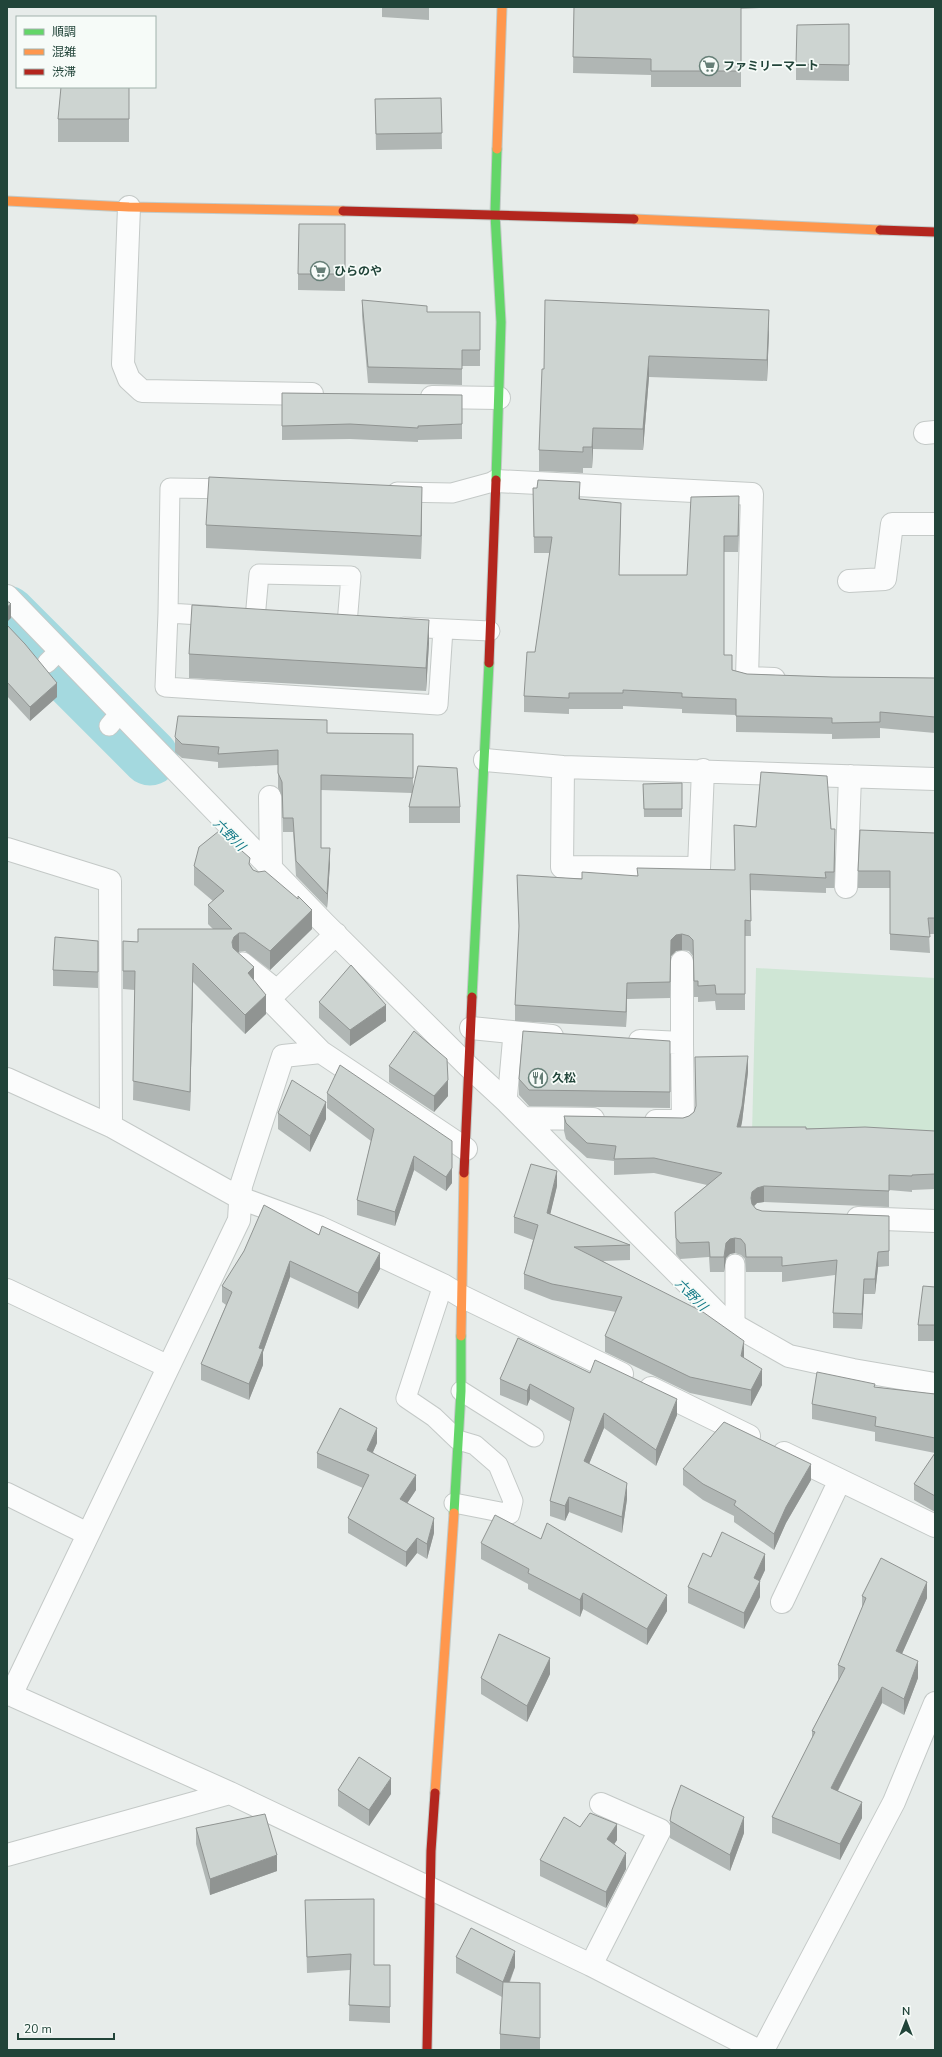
<svg xmlns="http://www.w3.org/2000/svg" width="942" height="2057" viewBox="0 0 942 2057" font-family="'Nunito Sans','Noto Sans JP',sans-serif">
  <style>
    .green { fill: #cfe6d5 }
    .lines { fill: none; stroke-linecap: round; stroke-linejoin: round }
    .river { stroke: #a4d9df; stroke-width: 57 }
    .lane-casing { stroke: #c4c9c7; stroke-width: 21 }
    .street-casing { stroke: #c4c9c7; stroke-width: 24 }
    .fast-casing { stroke: #c2cac7; stroke-width: 11 }
    .slow-casing { stroke: #c2cac7; stroke-width: 11 }
    .jam-casing { stroke: #c2cac7; stroke-width: 11 }
    .lane { stroke: #fbfcfc; stroke-width: 19 }
    .street { stroke: #fbfcfc; stroke-width: 22 }
    .fast { stroke: #63d668; stroke-width: 9 }
    .slow { stroke: #ff974d; stroke-width: 9 }
    .jam { stroke: #b3261e; stroke-width: 9 }
    .wall { fill: #b0b6b4 }
    .shaded-wall { fill: #909492 }
    .building { fill: #cdd4d1; stroke: #909492 }
    .labels { text-anchor: middle; dominant-baseline: central; stroke-width: 3.5; stroke-linejoin: round; paint-order: stroke }
    .poi-label { font-size: 12px; font-weight: bold; fill: #214439; stroke: #f6fbf8; text-anchor: start }
    .water-label { font-size: 13px; font-style: italic; fill: #137a87; stroke: #f6fbf8 }
  </style>
  <rect width="100%" height="100%" fill="#e7ecea"/>
  <!-- green -->
  <path class="green" d="M 756,968 L 935,978 L 935,1139 L 752,1134 Z"/>
  <g class="lines">
    <!-- river -->
    <path class="river" d="M 7,614 L 150,757"/>
    <defs>
      <path id="lane" d="M 397,492 L 452,493 L 496,481
        M 168,613 L 165,687 L 438,705 L 443,629
        M 217,616 L 168,613 L 170,488 L 234,489
        M 255,619 L 259,574 L 351,576 L 347,624
        M 404,627 L 490,631
        M 47,663 L 60,650
        M 109,726 L 120,713
        M 243,962 L 278,990
        M 507,1102 L 513,1034
        M 735,1264 L 735,1325
        M 443,1285 L 406,1398 L 434,1417 L 458,1440 L 475,1445 L 498,1465 L 513,1501 L 510,1514 L 454,1503
        M 461,1391 L 534,1437"/>
      <path id="street" d="M 129,207 L 123,364 L 129,379 L 142,391 L 312,394
        M 432,397 L 499,398
        M 925,433 L 935,432
        M 496,481 L 752,494 L 747,678 L 774,679
        M 849,581 L 885,579 L 892,524 L 935,524
        M 7,596 L 324,923 L 468,1066 L 507,1102 L 722,1318 L 789,1356 L 853,1370 L 935,1384
        M 485,760 L 563,767 L 935,779
        M 563,767 L 562,867 L 699,868 L 703,770
        M 270,797 L 271,868
        M 7,849 L 110,881 L 111,1126
        M 846,887 L 850,776
        M 682,962 L 682,1043
        M 471,1028 L 552,1036
        M 640,1041 L 682,1043 L 683,1121 L 656,1121
        M 321,1052 L 269,999 L 336,934
        M 7,1079 L 111,1126 L 240,1198 L 319,1227 L 443,1285 L 461,1296 L 622,1374
        M 523,1118 L 593,1119
        M 858,1218 L 935,1221
        M 7,1290 L 167,1366
        M 651,1388 L 749,1436
        M 784,1453 L 935,1526
        M 7,1494 L 88,1534
        M 782,1602 L 840,1480
        M 7,1693 L 230,1793 L 591,1965 L 757,2050
        M 11,1695 L 239,1220 L 241,1186 L 283,1056 L 321,1052 L 466,1149
        M 7,1855 L 230,1793
        M 591,1965 L 660,1830 L 601,1804
        M 763,2050 L 894,1802 L 935,1703"/>
      <path id="fast" d="M 496,480 L 501,322 L 495,214 L 497,149
        M 472,997 L 489,663
        M 454,1513 L 461,1391 L 461,1336"/>
      <path id="slow" d="M 497,149 L 502,7
        M 7,201 L 129,207 L 343,211
        M 634,219 L 880,230
        M 461,1336 L 464,1173
        M 435,1793 L 454,1513"/>
      <path id="jam" d="M 343,211 L 634,219
        M 880,230 L 935,232
        M 489,663 L 496,480
        M 464,1173 L 472,997
        M 427,2050 L 431,1851 L 435,1793"/>
    </defs>
    <!-- lane casing -->
    <use href="#lane" class="lane-casing"/>
    <!-- street casing -->
    <use href="#street" class="street-casing"/>
    <!-- fast casing -->
    <use href="#fast" class="fast-casing"/>
    <!-- slow casing -->
    <use href="#slow" class="slow-casing"/>
    <!-- jam casing -->
    <use href="#jam" class="jam-casing"/>
    <!-- lane -->
    <use href="#lane" class="lane"/>
    <!-- street -->
    <use href="#street" class="street"/>
    <!-- fast -->
    <use href="#fast" class="fast"/>
    <!-- slow -->
    <use href="#slow" class="slow"/>
    <!-- jam -->
    <use href="#jam" class="jam"/>
  </g>
  <!-- wall -->
  <path class="wall" d="M 382,7 L 429,7 L 429,20 L 382,17 Z
    M 574,7 L 778,7 L 741,9 L 741,87 L 651,87 L 651,75 L 573,73 Z
    M 849,24 L 849,81 L 796,80 L 796,64 Z
    M 129,87 L 129,142 L 58,142 L 58,119 Z
    M 441,98 L 442,149 L 376,150 L 375,99 Z
    M 345,224 L 345,291 L 298,290 L 298,274 Z
    M 362,300 L 427,312 L 480,312 L 480,366 L 462,366 L 462,385 L 368,383 L 362,316 Z
    M 769,331 L 767,381 L 649,377 L 643,450 L 593,449 L 592,468 L 583,468 L 583,473 L 539,471 L 539,450 L 544,369 Z
    M 282,393 L 462,395 L 462,439 L 418,440 L 418,442 L 350,439 L 282,440 Z
    M 533,488 L 580,499 L 621,519 L 619,575 L 687,575 L 739,512 L 738,552 L 724,552 L 724,655 L 732,670 L 747,674 L 832,677 L 935,678 L 935,733 L 880,728 L 880,738 L 832,739 L 832,734 L 736,732 L 736,715 L 682,713 L 682,709 L 623,706 L 623,709 L 569,709 L 569,714 L 524,712 L 524,696 L 535,652 L 550,553 L 534,553 Z
    M 422,510 L 421,559 L 206,548 L 206,525 Z
    M 7,625 L 57,697 L 30,721 L 7,696 Z
    M 429,643 L 426,691 L 189,678 L 189,654 Z
    M 327,733 L 413,734 L 413,790 L 460,807 L 460,823 L 409,823 L 409,807 L 412,793 L 321,790 L 321,848 L 330,863 L 327,908 L 296,876 L 293,832 L 283,832 L 282,797 L 278,788 L 278,765 L 218,768 L 218,762 L 182,758 L 175,752 L 175,737 Z
    M 682,783 L 682,817 L 644,817 L 643,784 Z
    M 734,825 L 756,827 L 831,829 L 835,845 L 834,888 L 826,888 L 826,893 L 750,890 L 751,936 L 745,936 L 745,1010 L 716,1010 L 715,1001 L 698,1002 L 698,997 L 694,997 L 693,956 L 689,951 L 682,950 L 676,951 L 671,956 L 670,998 L 627,999 L 626,1027 L 515,1021 L 515,1005 L 519,933 L 517,875 L 582,879 L 735,870 Z
    M 935,833 L 935,934 L 929,934 L 930,953 L 890,950 L 890,888 L 858,888 L 858,871 Z
    M 250,865 L 253,870 L 312,929 L 270,970 L 245,951 L 238,952 L 254,981 L 266,1014 L 245,1034 L 193,982 L 190,1111 L 133,1100 L 135,990 L 123,989 L 123,941 L 138,942 L 213,929 L 208,924 L 208,905 L 213,901 L 194,885 L 194,866 Z
    M 98,941 L 98,988 L 53,986 L 53,970 Z
    M 319,1002 L 386,1021 L 350,1046 L 319,1018 Z
    M 670,1041 L 670,1108 L 529,1106 L 519,1095 L 519,1079 Z
    M 389,1066 L 448,1096 L 434,1112 L 389,1082 Z
    M 748,1072 L 742,1122 L 741,1127 L 935,1131 L 935,1189 L 912,1190 L 912,1192 L 889,1190 L 889,1207 L 764,1202 L 757,1203 L 754,1206 L 756,1209 L 762,1211 L 889,1216 L 889,1266 L 878,1267 L 875,1294 L 864,1294 L 862,1329 L 833,1328 L 833,1313 L 835,1275 L 782,1282 L 782,1272 L 746,1272 L 745,1259 L 741,1255 L 735,1253 L 730,1254 L 726,1258 L 724,1272 L 710,1272 L 709,1257 L 680,1259 L 676,1254 L 675,1212 L 707,1185 L 654,1173 L 614,1175 L 614,1161 L 587,1158 L 566,1139 L 564,1131 L 564,1116 L 683,1118 L 689,1116 Z
    M 327,1093 L 452,1156 L 452,1183 L 446,1191 L 414,1170 L 395,1226 L 357,1215 L 357,1200 L 371,1141 L 327,1108 Z
    M 278,1113 L 326,1119 L 310,1152 L 278,1129 Z
    M 557,1186 L 550,1214 L 630,1245 L 630,1260 L 603,1261 L 744,1356 L 744,1358 L 762,1385 L 751,1406 L 690,1393 L 605,1352 L 605,1336 L 616,1312 L 552,1300 L 524,1289 L 524,1274 L 533,1240 L 514,1233 L 514,1217 Z
    M 244,1251 L 380,1269 L 358,1309 L 290,1277 L 263,1352 L 263,1365 L 249,1400 L 201,1380 L 201,1364 L 226,1305 L 222,1302 L 222,1286 Z
    M 935,1287 L 935,1341 L 918,1341 L 918,1325 Z
    M 518,1338 L 677,1415 L 656,1466 L 604,1428 L 589,1464 L 627,1499 L 622,1533 L 569,1512 L 565,1521 L 550,1516 L 550,1501 L 571,1422 L 530,1399 L 527,1406 L 500,1395 L 500,1379 Z
    M 875,1387 L 935,1394 L 935,1453 L 875,1441 L 875,1432 L 812,1419 L 812,1404 Z
    M 377,1443 L 373,1452 L 416,1490 L 407,1503 L 434,1533 L 427,1559 L 417,1553 L 406,1567 L 348,1533 L 348,1518 L 363,1488 L 317,1468 L 317,1453 Z
    M 935,1453 L 935,1512 L 914,1500 L 914,1484 Z
    M 683,1469 L 811,1480 L 786,1523 L 774,1550 L 734,1522 L 734,1516 L 703,1500 L 683,1485 Z
    M 481,1543 L 667,1611 L 647,1645 L 583,1609 L 580,1617 L 528,1589 L 528,1584 L 481,1559 Z
    M 711,1557 L 765,1570 L 760,1581 L 760,1597 L 744,1629 L 688,1603 L 688,1587 Z
    M 862,1596 L 927,1598 L 902,1654 L 918,1678 L 904,1715 L 882,1703 L 838,1791 L 862,1818 L 840,1860 L 772,1833 L 772,1817 L 812,1739 L 812,1731 L 838,1680 L 838,1665 L 862,1608 Z
    M 550,1674 L 527,1722 L 481,1694 L 481,1678 Z
    M 338,1790 L 391,1794 L 369,1826 L 338,1806 Z
    M 670,1821 L 744,1833 L 730,1871 L 670,1838 Z
    M 580,1827 L 617,1840 L 614,1844 L 626,1869 L 606,1908 L 540,1876 L 540,1860 Z
    M 196,1828 L 277,1871 L 210,1895 L 196,1844 Z
    M 305,1900 L 374,1965 L 390,1965 L 390,2023 L 349,2021 L 350,1970 L 307,1973 Z
    M 456,1957 L 515,1967 L 510,1982 L 540,1983 L 540,2050 L 500,2050 L 500,2034 L 502,1997 L 456,1973 Z"/>
  <!-- shaded-wall -->
  <path class="shaded-wall" d="M 769,310 L 769,331 L 767,381 L 767,360 Z
    M 649,356 L 649,377 L 643,450 L 643,429 Z
    M 593,428 L 593,449 L 592,468 L 592,447 Z
    M 580,482 L 580,498 L 579,515 L 579,499 Z
    M 422,487 L 422,510 L 421,559 L 421,536 Z
    M 739,496 L 739,512 L 738,552 L 738,536 Z
    M 11,604 L 11,618 L 7,622 L 7,607 Z
    M 429,620 L 429,643 L 426,691 L 426,668 Z
    M 57,683 L 57,697 L 30,721 L 30,707 Z
    M 835,829 L 835,845 L 834,888 L 834,872 Z
    M 330,848 L 330,863 L 327,908 L 327,894 Z
    M 312,910 L 312,929 L 270,970 L 270,951 Z
    M 239,933 L 239,952 L 234,955 L 232,942 L 234,937 Z
    M 682,934 L 682,950 L 676,951 L 671,956 L 670,998 L 671,940 L 676,935 Z
    M 193,963 L 193,982 L 190,1111 L 190,1092 Z
    M 254,967 L 254,985 L 248,973 Z
    M 627,983 L 627,999 L 626,1027 L 626,1012 Z
    M 266,995 L 266,1014 L 245,1034 L 245,1015 Z
    M 386,1005 L 386,1021 L 350,1046 L 350,1030 Z
    M 748,1056 L 748,1072 L 742,1122 L 737,1142 L 737,1127 Z
    M 448,1080 L 448,1096 L 434,1112 L 434,1096 Z
    M 326,1102 L 326,1119 L 310,1152 L 310,1136 Z
    M 452,1141 L 452,1183 L 446,1191 L 446,1177 Z
    M 414,1156 L 414,1170 L 395,1226 L 395,1212 Z
    M 557,1171 L 557,1186 L 547,1228 L 547,1213 Z
    M 764,1186 L 764,1202 L 757,1203 L 752,1208 L 751,1198 L 752,1192 L 757,1188 Z
    M 735,1238 L 735,1253 L 730,1254 L 726,1258 L 724,1272 L 724,1257 L 726,1243 L 730,1239 Z
    M 878,1252 L 878,1267 L 875,1294 L 875,1279 Z
    M 380,1253 L 380,1269 L 358,1309 L 358,1293 Z
    M 290,1261 L 290,1277 L 263,1352 L 263,1365 L 249,1400 L 249,1384 L 259,1348 Z
    M 864,1279 L 864,1294 L 862,1329 L 862,1314 Z
    M 744,1341 L 744,1356 L 741,1372 L 741,1356 Z
    M 762,1369 L 762,1385 L 751,1406 L 751,1390 Z
    M 530,1384 L 530,1399 L 527,1406 L 527,1391 Z
    M 677,1399 L 677,1415 L 656,1466 L 656,1450 Z
    M 604,1413 L 604,1428 L 584,1476 L 584,1461 Z
    M 377,1428 L 377,1443 L 367,1465 L 367,1450 Z
    M 811,1464 L 811,1480 L 786,1523 L 774,1550 L 774,1534 L 786,1507 Z
    M 416,1475 L 416,1490 L 400,1514 L 400,1499 Z
    M 627,1483 L 627,1499 L 622,1533 L 622,1517 Z
    M 569,1497 L 569,1512 L 565,1521 L 565,1506 Z
    M 434,1518 L 434,1533 L 427,1559 L 427,1544 Z
    M 417,1538 L 417,1553 L 406,1567 L 406,1552 Z
    M 765,1554 L 765,1570 L 755,1591 L 760,1581 L 760,1597 L 744,1629 L 744,1613 L 754,1578 Z
    M 927,1582 L 927,1598 L 896,1667 L 896,1651 Z
    M 583,1593 L 583,1609 L 580,1617 L 580,1600 Z
    M 667,1595 L 667,1611 L 647,1645 L 647,1629 Z
    M 550,1658 L 550,1674 L 527,1722 L 527,1706 Z
    M 918,1661 L 918,1678 L 904,1715 L 904,1699 Z
    M 882,1687 L 882,1703 L 831,1804 L 831,1788 Z
    M 391,1778 L 391,1794 L 369,1826 L 369,1810 Z
    M 862,1802 L 862,1818 L 840,1860 L 840,1844 Z
    M 744,1817 L 744,1833 L 730,1871 L 730,1855 Z
    M 617,1824 L 617,1840 L 607,1855 L 607,1839 Z
    M 626,1853 L 626,1869 L 606,1908 L 606,1892 Z
    M 277,1855 L 277,1871 L 210,1895 L 210,1879 Z
    M 515,1951 L 515,1967 L 503,1998 L 503,1982 Z"/>
  <!-- building -->
  <path class="building" d="M 574,7 L 741,7 L 741,71 L 651,71 L 651,59 L 573,57 Z
    M 849,24 L 849,65 L 796,64 L 797,25 Z
    M 61,87 L 129,87 L 129,119 L 58,119 Z
    M 441,98 L 442,133 L 376,134 L 375,99 Z
    M 299,224 L 345,224 L 345,274 L 298,274 Z
    M 362,300 L 427,306 L 427,312 L 480,312 L 480,350 L 462,350 L 462,369 L 368,367 Z
    M 545,300 L 769,310 L 767,360 L 649,356 L 643,429 L 593,428 L 592,447 L 583,447 L 583,452 L 539,450 L 542,369 L 544,369 Z
    M 282,393 L 462,395 L 462,424 L 418,426 L 418,428 L 350,424 L 282,426 Z
    M 209,477 L 422,487 L 421,536 L 206,525 Z
    M 538,480 L 580,482 L 579,499 L 621,503 L 619,575 L 687,575 L 691,497 L 739,496 L 738,536 L 724,536 L 724,655 L 732,655 L 732,670 L 747,674 L 832,677 L 935,678 L 935,717 L 880,712 L 880,722 L 832,723 L 832,718 L 736,716 L 736,699 L 682,697 L 682,693 L 623,690 L 623,693 L 569,693 L 569,698 L 524,696 L 527,652 L 535,652 L 552,537 L 534,537 L 533,488 L 537,488 Z
    M 7,602 L 9,602 L 11,604 L 7,607 Z
    M 192,605 L 429,620 L 426,668 L 189,654 Z
    M 7,625 L 25,644 L 57,683 L 30,707 L 7,682 Z
    M 178,716 L 327,720 L 327,733 L 413,734 L 413,778 L 321,775 L 321,848 L 330,848 L 327,894 L 296,861 L 293,818 L 283,818 L 282,782 L 278,773 L 278,750 L 218,754 L 219,747 L 182,744 L 175,737 Z
    M 418,766 L 457,768 L 460,807 L 409,807 Z
    M 761,772 L 827,776 L 831,829 L 835,829 L 834,872 L 825,872 L 826,878 L 750,874 L 751,921 L 745,920 L 745,994 L 716,994 L 715,985 L 698,986 L 698,981 L 694,981 L 693,940 L 689,936 L 682,934 L 676,935 L 671,940 L 670,982 L 627,983 L 626,1012 L 515,1005 L 519,926 L 517,875 L 582,879 L 582,872 L 638,876 L 637,868 L 735,870 L 734,825 L 756,827 Z
    M 682,783 L 682,809 L 644,809 L 643,784 Z
    M 860,830 L 935,833 L 935,918 L 928,918 L 930,937 L 890,934 L 890,871 L 858,871 Z
    M 219,831 L 250,858 L 249,864 L 253,870 L 258,872 L 265,871 L 298,899 L 298,896 L 312,910 L 270,951 L 245,933 L 239,933 L 234,937 L 232,942 L 233,948 L 254,967 L 248,973 L 266,995 L 245,1015 L 193,963 L 190,1092 L 133,1081 L 135,971 L 123,971 L 123,941 L 138,942 L 138,929 L 232,929 L 208,905 L 224,891 L 194,866 L 199,847 Z
    M 55,937 L 98,941 L 98,972 L 53,970 Z
    M 351,965 L 386,1005 L 350,1030 L 319,1002 Z
    M 414,1031 L 447,1059 L 448,1080 L 434,1096 L 389,1066 Z
    M 523,1031 L 670,1041 L 670,1092 L 529,1090 L 519,1079 Z
    M 748,1056 L 742,1106 L 737,1127 L 806,1127 L 806,1129 L 865,1127 L 935,1131 L 935,1174 L 912,1175 L 912,1176 L 889,1175 L 889,1191 L 764,1186 L 757,1188 L 752,1192 L 751,1198 L 752,1204 L 756,1209 L 762,1211 L 889,1216 L 889,1251 L 878,1252 L 875,1279 L 864,1279 L 862,1314 L 833,1313 L 837,1260 L 782,1266 L 782,1257 L 746,1257 L 745,1244 L 741,1239 L 735,1238 L 730,1239 L 726,1243 L 724,1257 L 710,1257 L 709,1242 L 680,1243 L 676,1238 L 675,1212 L 722,1173 L 654,1158 L 614,1159 L 616,1146 L 587,1143 L 566,1123 L 564,1116 L 683,1118 L 689,1116 L 694,1112 L 696,1106 L 695,1057 Z
    M 340,1065 L 452,1141 L 452,1168 L 446,1177 L 414,1156 L 395,1212 L 357,1200 L 374,1129 L 327,1093 Z
    M 292,1080 L 326,1102 L 310,1136 L 278,1113 Z
    M 531,1164 L 557,1171 L 547,1213 L 630,1245 L 574,1247 L 703,1312 L 744,1341 L 741,1356 L 762,1369 L 751,1390 L 690,1377 L 605,1336 L 622,1297 L 552,1284 L 524,1274 L 538,1225 L 514,1217 Z
    M 264,1205 L 319,1235 L 322,1226 L 380,1253 L 358,1293 L 290,1261 L 259,1348 L 263,1349 L 249,1384 L 201,1364 L 232,1292 L 222,1286 L 244,1251 Z
    M 923,1286 L 935,1287 L 935,1325 L 918,1325 Z
    M 518,1338 L 590,1373 L 595,1360 L 677,1399 L 656,1450 L 604,1413 L 584,1461 L 627,1483 L 622,1517 L 569,1497 L 565,1506 L 550,1501 L 574,1408 L 530,1384 L 527,1391 L 500,1379 Z
    M 817,1372 L 875,1384 L 874,1387 L 935,1394 L 935,1438 L 875,1426 L 876,1417 L 812,1404 Z
    M 340,1408 L 377,1428 L 367,1450 L 416,1475 L 400,1499 L 434,1518 L 427,1544 L 417,1538 L 406,1552 L 348,1518 L 369,1475 L 317,1453 Z
    M 724,1422 L 811,1464 L 786,1507 L 774,1534 L 734,1505 L 736,1501 L 703,1484 L 683,1469 Z
    M 935,1453 L 935,1496 L 914,1484 Z
    M 495,1515 L 541,1539 L 547,1523 L 667,1595 L 647,1629 L 583,1593 L 580,1600 L 528,1573 L 529,1569 L 481,1543 Z
    M 722,1532 L 765,1554 L 754,1578 L 760,1581 L 744,1613 L 688,1587 L 703,1553 L 711,1557 Z
    M 881,1558 L 927,1582 L 896,1651 L 918,1661 L 904,1699 L 882,1687 L 831,1788 L 862,1802 L 840,1844 L 772,1817 L 815,1732 L 812,1731 L 845,1668 L 838,1665 L 866,1598 L 862,1596 Z
    M 499,1634 L 550,1658 L 527,1706 L 481,1678 Z
    M 359,1757 L 391,1778 L 369,1810 L 338,1790 Z
    M 681,1785 L 744,1817 L 730,1855 L 670,1821 L 672,1810 Z
    M 590,1813 L 617,1824 L 607,1839 L 626,1853 L 606,1892 L 540,1860 L 564,1817 L 580,1827 Z
    M 265,1814 L 277,1855 L 210,1879 L 196,1828 Z
    M 374,1899 L 374,1965 L 390,1965 L 390,2007 L 349,2005 L 351,1954 L 307,1957 L 305,1900 Z
    M 471,1928 L 515,1951 L 503,1982 L 456,1957 Z
    M 503,1982 L 540,1983 L 540,2038 L 500,2034 Z"/>
  <!-- icons -->
  <defs>
    <symbol id="supermarket-ring" viewBox="-11 -11 22 22"><circle r="9.5" fill="#f6fbf8" stroke="#667f77" stroke-width="1.5"/><path d="M-6-5.5h2.5l.6 2H6L4.5 2H-2.5L-4.4-4H-6ZM-1.5 3.2a1.3 1.3 0 1 0 .1 0ZM3 3.2a1.3 1.3 0 1 0 .1 0Z" fill="#667f77"/></symbol>
    <symbol id="restaurant-ring" viewBox="-11 -11 22 22"><circle r="9.5" fill="#f6fbf8" stroke="#667f77" stroke-width="1.5"/><path d="M-5-6h1v4h1v-4h1v4h1v-4h1v5L-1.5 .5V6h-2V.5L-5-1ZM5-6V6H3V1.5H1.5Q1.5-4 5-6Z" fill="#667f77"/></symbol>
  </defs>
  <g fill-rule="evenodd">
    <use href="#supermarket-ring" x="698" y="55" width="22" height="22"/>
    <use href="#supermarket-ring" x="309" y="260" width="22" height="22"/>
    <use href="#restaurant-ring" x="527" y="1067" width="22" height="22"/>
  </g>
  <g class="labels">
    <!-- poi labels -->
    <g class="poi-label">
      <text x="723" y="66">ファミリーマート</text>
      <text x="334" y="271">ひらのや</text>
      <text x="552" y="1078">久松</text>
    </g>
    <!-- water labels -->
    <g class="water-label">
      <text transform="translate(229 835) rotate(45)">六野川</text>
      <text transform="translate(691 1295) rotate(45)">六野川</text>
    </g>
  </g>
  <!-- border -->
  <rect width="942" height="2057" fill="none" stroke="#214439" stroke-width="16"/>
  <!-- legend -->
  <rect x="16" y="16" width="140" height="72" fill="#f6fbf8" stroke="#a1b2ac"/>
  <rect x="24" y="29" width="20" height="6" fill="#63d668" stroke="#a1b2ac"/>
  <text x="52" y="36" font-size="12" fill="#214439">順調</text>
  <rect x="24" y="49" width="20" height="6" fill="#ff974d" stroke="#a1b2ac"/>
  <text x="52" y="56" font-size="12" fill="#214439">混雑</text>
  <rect x="24" y="69" width="20" height="6" fill="#b3261e" stroke="#a1b2ac"/>
  <text x="52" y="76" font-size="12" fill="#214439">渋滞</text>
  <!-- north arrow -->
  <g transform="translate(906 2021)" stroke="#f6fbf8" stroke-width="3" paint-order="stroke">
  <path d="M0-3L7 15L0 10L-7 15Z" fill="#214439"/>
  <text y="-6" font-size="11" font-weight="bold" text-anchor="middle" fill="#214439">N</text>
  </g>
  <!-- scale -->
  <path d="M18 2033v6h96v-6" fill="none" stroke="#214439" stroke-width="2"/>
  <text x="24" y="2033" font-size="12" fill="#214439" stroke="#f6fbf8" stroke-width="3" paint-order="stroke">20 m</text>
</svg>
